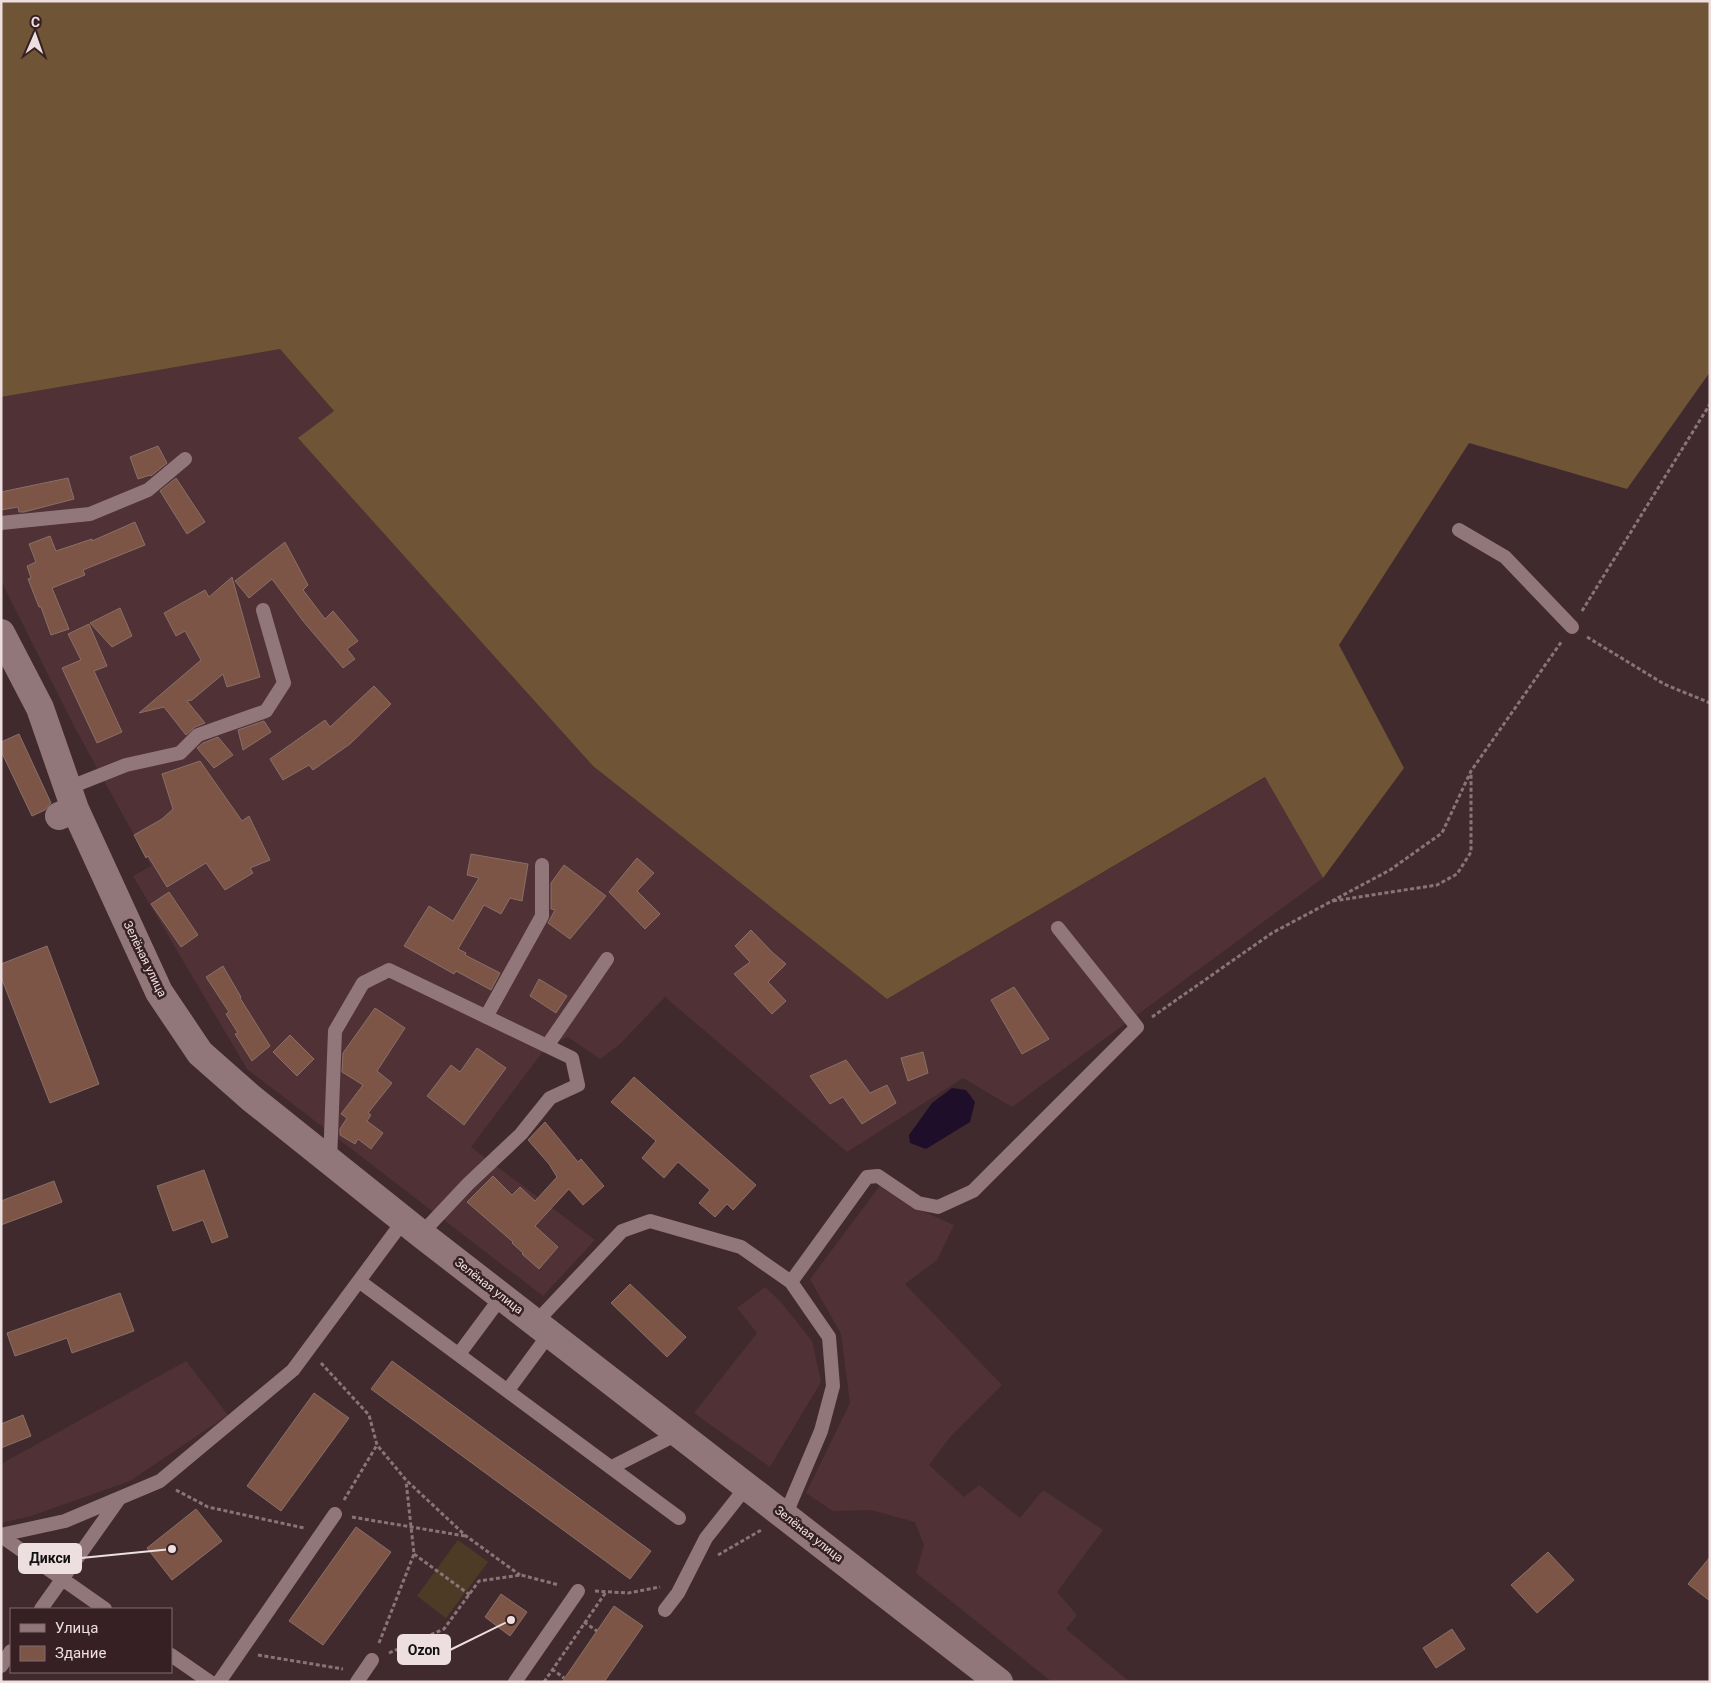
<svg xmlns="http://www.w3.org/2000/svg" width="1711" height="1683" viewBox="0 0 1711 1683" font-family="Roboto,sans-serif">
  <style>
    .built { fill: #4f3136 }
    .green { fill: #4e3b25 }
    .forest { fill: #6f5536 }
    .water { fill: #1f0e2a }
    .building { fill: #7c5547; stroke: #887067 }
    .lines { fill: none; stroke-linecap: round; stroke-linejoin: round }
    .path { stroke: #887577; stroke-width: 3; stroke-dasharray: 4 2.5; stroke-linecap: butt }
    .service { stroke: #92777a; stroke-width: 14 }
    .minor { stroke: #92777a; stroke-width: 28 }
    .labels { text-anchor: middle; dominant-baseline: central; stroke-width: 5; stroke-linejoin: round; paint-order: stroke }
    .street-label { font-size: 12px; fill: #eddee0; stroke: #362023 }
    .leader { fill: none; stroke: #eddee0; stroke-width: 2 }
    .callout-dot { fill: #eddee0; stroke: #362023; stroke-width: 2 }
    .callout { fill: #eddee0; stroke: #eddee0; stroke-width: 2 }
    .callout-label { font-size: 14px; text-anchor: middle; font-weight: bold; fill: #111 }
  </style>
  <rect width="100%" height="100%" fill="#402a2d"/>
  <!-- built -->
  <path class="built" d="M 280,349 L 334,411 L 299,439 L 593,766 L 887,999 L 1266,777 L 1323,878 L 1012,1107 L 963,1078 L 847,1152 L 665,997 L 619,1045 L 600,1059 L 568,1037 L 547,1046 L 471,1147 L 595,1240 L 543,1296 L 247,1069 L 133,876 L 151,866 L 75,728 L 1,581 L 1,397 Z
    M 882,1183 L 913,1207 L 954,1225 L 937,1260 L 905,1284 L 1002,1385 L 951,1436 L 929,1465 L 964,1497 L 979,1485 L 1020,1518 L 1043,1490 L 1103,1530 L 1057,1592 L 1077,1615 L 1066,1629 L 1130,1682 L 1052,1682 L 916,1573 L 924,1545 L 915,1522 L 871,1510 L 833,1511 L 806,1493 L 850,1403 L 841,1334 L 810,1279 Z
    M 765,1287 L 780,1301 L 812,1341 L 821,1382 L 770,1467 L 694,1413 L 757,1333 L 737,1308 Z
    M 186,1361 L 228,1415 L 130,1481 L 31,1516 L 1,1523 L 1,1464 Z"/>
  <!-- green -->
  <path class="green" d="M 458,1540 L 488,1562 L 446,1618 L 417,1596 Z"/>
  <!-- forest -->
  <path class="forest" d="M 1,1 L 1710,1 L 1710,372 L 1627,489 L 1469,443 L 1339,645 L 1404,768 L 1323,878 L 1265,777 L 887,999 L 593,766 L 298,438 L 334,411 L 280,349 L 1,397 Z"/>
  <!-- water -->
  <path class="water" d="M 952,1088 L 966,1090 L 975,1102 L 970,1122 L 926,1149 L 910,1143 L 909,1135 L 932,1103 Z"/>
  <!-- building -->
  <path class="building" d="M 158,446 L 167,463 L 151,476 L 150,475 L 138,479 L 130,457 Z
    M 68,478 L 74,499 L 24,512 L 19,512 L 18,507 L 1,510 L 1,492 Z
    M 176,478 L 205,522 L 187,534 L 160,491 Z
    M 135,522 L 145,545 L 83,570 L 85,575 L 52,588 L 69,629 L 51,635 L 41,607 L 39,607 L 28,579 L 31,578 L 27,566 L 36,562 L 29,544 L 50,536 L 56,551 L 92,539 L 92,541 Z
    M 285,542 L 308,585 L 303,590 L 325,619 L 333,611 L 358,641 L 347,649 L 355,659 L 343,668 L 303,621 L 272,579 L 249,598 L 235,581 Z
    M 232,577 L 260,677 L 227,687 L 223,674 L 192,700 L 187,701 L 205,723 L 195,727 L 186,735 L 164,707 L 139,713 L 201,660 L 185,631 L 176,636 L 164,613 L 205,590 L 209,597 Z
    M 120,608 L 132,636 L 112,647 L 90,623 Z
    M 89,624 L 107,666 L 94,671 L 122,732 L 97,743 L 62,668 L 81,660 L 68,634 Z
    M 374,686 L 391,704 L 350,744 L 313,770 L 309,765 L 283,780 L 270,759 L 325,720 L 330,727 Z
    M 264,721 L 271,732 L 243,750 L 238,730 Z
    M 19,734 L 51,803 L 45,810 L 32,816 L 1,751 L 1,742 Z
    M 218,737 L 233,755 L 214,768 L 197,748 L 203,743 Z
    M 200,761 L 242,821 L 249,816 L 270,860 L 250,868 L 253,873 L 225,890 L 206,863 L 167,887 L 148,856 L 146,858 L 134,835 L 162,819 L 173,809 L 162,774 Z
    M 471,854 L 528,864 L 522,901 L 510,898 L 501,914 L 484,905 L 458,949 L 466,953 L 465,955 L 500,973 L 491,990 L 456,971 L 454,974 L 404,946 L 429,906 L 453,921 L 479,878 L 467,875 Z
    M 637,858 L 654,873 L 637,891 L 660,914 L 645,929 L 609,892 Z
    M 564,865 L 606,896 L 570,939 L 548,923 L 555,910 L 551,909 L 551,883 Z
    M 169,892 L 198,935 L 181,947 L 151,904 Z
    M 751,930 L 772,952 L 786,964 L 768,982 L 786,1001 L 772,1014 L 734,974 L 750,962 L 735,946 Z
    M 47,946 L 99,1084 L 50,1103 L 1,977 L 1,964 Z
    M 223,966 L 241,997 L 240,998 L 270,1046 L 252,1061 L 235,1034 L 238,1033 L 226,1014 L 229,1012 L 206,977 Z
    M 539,979 L 567,996 L 556,1013 L 530,996 Z
    M 1014,987 L 1049,1039 L 1022,1054 L 991,1000 Z
    M 375,1008 L 405,1028 L 377,1071 L 392,1083 L 368,1113 L 371,1115 L 367,1121 L 383,1133 L 371,1149 L 358,1139 L 355,1144 L 340,1135 L 340,1129 L 347,1118 L 341,1114 L 363,1085 L 342,1072 L 343,1053 Z
    M 290,1035 L 314,1059 L 297,1076 L 273,1052 Z
    M 477,1048 L 506,1068 L 464,1125 L 427,1096 L 451,1065 L 460,1072 Z
    M 923,1052 L 928,1073 L 908,1081 L 901,1058 Z
    M 846,1060 L 870,1093 L 887,1085 L 896,1103 L 862,1124 L 843,1097 L 830,1104 L 810,1076 Z
    M 634,1077 L 756,1185 L 733,1210 L 727,1204 L 715,1217 L 699,1203 L 710,1190 L 678,1162 L 664,1178 L 642,1158 L 656,1141 L 611,1102 Z
    M 545,1122 L 578,1162 L 581,1159 L 604,1186 L 583,1205 L 569,1189 L 535,1226 L 558,1247 L 539,1269 L 522,1254 L 523,1253 L 512,1243 L 513,1242 L 467,1202 L 493,1176 L 512,1195 L 520,1187 L 535,1201 L 557,1177 L 549,1164 L 528,1140 Z
    M 204,1170 L 228,1237 L 212,1243 L 203,1220 L 173,1231 L 157,1186 Z
    M 54,1181 L 62,1202 L 1,1225 L 1,1201 Z
    M 630,1284 L 686,1337 L 667,1357 L 611,1303 Z
    M 120,1293 L 134,1331 L 72,1353 L 67,1338 L 15,1356 L 7,1333 Z
    M 392,1361 L 651,1551 L 630,1579 L 371,1389 Z
    M 314,1393 L 349,1418 L 281,1511 L 247,1486 Z
    M 23,1415 L 31,1436 L 1,1448 L 1,1424 Z
    M 196,1509 L 222,1541 L 172,1580 L 147,1548 Z
    M 356,1527 L 391,1552 L 323,1645 L 289,1621 Z
    M 1548,1552 L 1574,1580 L 1537,1613 L 1511,1585 Z
    M 1710,1557 L 1710,1601 L 1688,1584 Z
    M 501,1594 L 527,1612 L 510,1636 L 485,1617 Z
    M 614,1606 L 643,1626 L 604,1682 L 562,1682 Z
    M 1452,1629 L 1465,1649 L 1436,1668 L 1423,1648 Z"/>
  <g class="lines">
    <!-- path -->
    <path class="path" d="M 1582,611 L 1710,404
      M 1587,637 L 1664,684 L 1710,703
      M 1333,901 L 1437,885 L 1457,874 L 1471,852 L 1471,774
      M 1152,1017 L 1272,933 L 1390,870 L 1442,833 L 1471,771 L 1562,641
      M 321,1363 L 369,1415 L 377,1445 L 406,1480 L 466,1536 L 520,1575
      M 176,1490 L 208,1507 L 304,1528
      M 344,1500 L 377,1445
      M 352,1517 L 465,1536
      M 414,1554 L 470,1595
      M 718,1555 L 763,1529
      M 595,1591 L 628,1593 L 660,1587
      M 584,1622 L 597,1631
      M 379,1643 L 414,1554 L 406,1481
      M 389,1653 L 444,1629 L 479,1581 L 521,1575 L 559,1585
      M 258,1655 L 343,1669
      M 552,1669 L 564,1678
      M 544,1682 L 606,1592"/>
    <!-- service -->
    <path class="service" d="M 1,523 L 90,514 L 148,490 L 185,459
      M 1459,530 L 1505,557 L 1572,627
      M 68,788 L 126,765 L 180,753 L 198,735 L 266,711 L 284,683 L 263,610
      M 486,1017 L 542,916 L 542,865
      M 547,1046 L 607,959
      M 330,1161 L 335,1031 L 363,983 L 389,970 L 572,1058 L 578,1085 L 550,1098 L 521,1134 L 468,1184 L 421,1234
      M 359,1281 L 679,1518
      M 791,1282 L 867,1177 L 878,1176 L 918,1203 L 938,1207 L 973,1191 L 1137,1027 L 1058,928
      M 536,1322 L 622,1231 L 650,1221 L 741,1247 L 791,1282 L 829,1337 L 833,1386 L 821,1431 L 785,1516
      M 459,1354 L 502,1296
      M 508,1390 L 550,1333
      M 612,1467 L 679,1433
      M 1,1535 L 65,1521 L 160,1481 L 293,1370 L 404,1220
      M 1,1536 L 105,1609
      M 41,1609 L 119,1499
      M 665,1610 L 678,1593 L 706,1538 L 747,1486
      M 171,1655 L 210,1682
      M 1,1666 L 11,1651
      M 219,1682 L 335,1514
      M 357,1682 L 372,1660
      M 515,1682 L 578,1591"/>
    <!-- minor -->
    <path class="minor" d="M 1,633 L 40,708 L 75,809
      M 59,816 L 75,809 L 159,992 L 200,1053 L 251,1098 L 421,1234 L 999,1682"/>
  </g>
  <g class="labels">
    <!-- street labels -->
    <g class="street-label">
      <text transform="translate(145 959) rotate(64)">Зелёная улица</text>
      <text transform="translate(489 1286) rotate(38)">Зелёная улица</text>
      <text transform="translate(809 1534) rotate(38)">Зелёная улица</text>
    </g>
  </g>
  <!-- callouts -->
  <path class="leader" d="M172 1549L81 1558M511 1620L450 1650"/>
  <g class="callout-dot">
    <circle cx="172" cy="1549" r="5"/>
    <circle cx="511" cy="1620" r="5"/>
  </g>
  <g class="callout">
    <rect x="19" y="1544" width="62" height="29" rx="5"/>
    <rect x="398" y="1635" width="52" height="29" rx="5"/>
  </g>
  <g class="callout-label">
    <text x="50" y="1563">Дикси</text>
    <text x="424" y="1655">Ozon</text>
  </g>
  <!-- border -->
  <rect width="1711" height="1683" fill="none" stroke="#eddee0" stroke-width="5"/>
  <!-- legend -->
  <rect x="10" y="1608" width="162" height="65" fill="#362023" stroke="#7f6c6f"/>
  <rect x="20" y="1624" width="25" height="8" fill="#92777a" stroke="#7f6c6f"/>
  <text x="55" y="1633" font-size="15" fill="#eddee0">Улица</text>
  <rect x="20" y="1646" width="25" height="15" fill="#7c5547" stroke="#7f6c6f"/>
  <text x="55" y="1658" font-size="15" fill="#eddee0">Здание</text>
  <!-- north arrow -->
  <g transform="translate(35 35) rotate(2)" stroke="#362023" stroke-width="4" paint-order="stroke">
  <path d="M0-4L9 19L0 12L-9 19Z" fill="#eddee0"/>
  <text y="-8" font-size="14" font-weight="bold" text-anchor="middle" fill="#eddee0">С</text>
  </g>
</svg>
